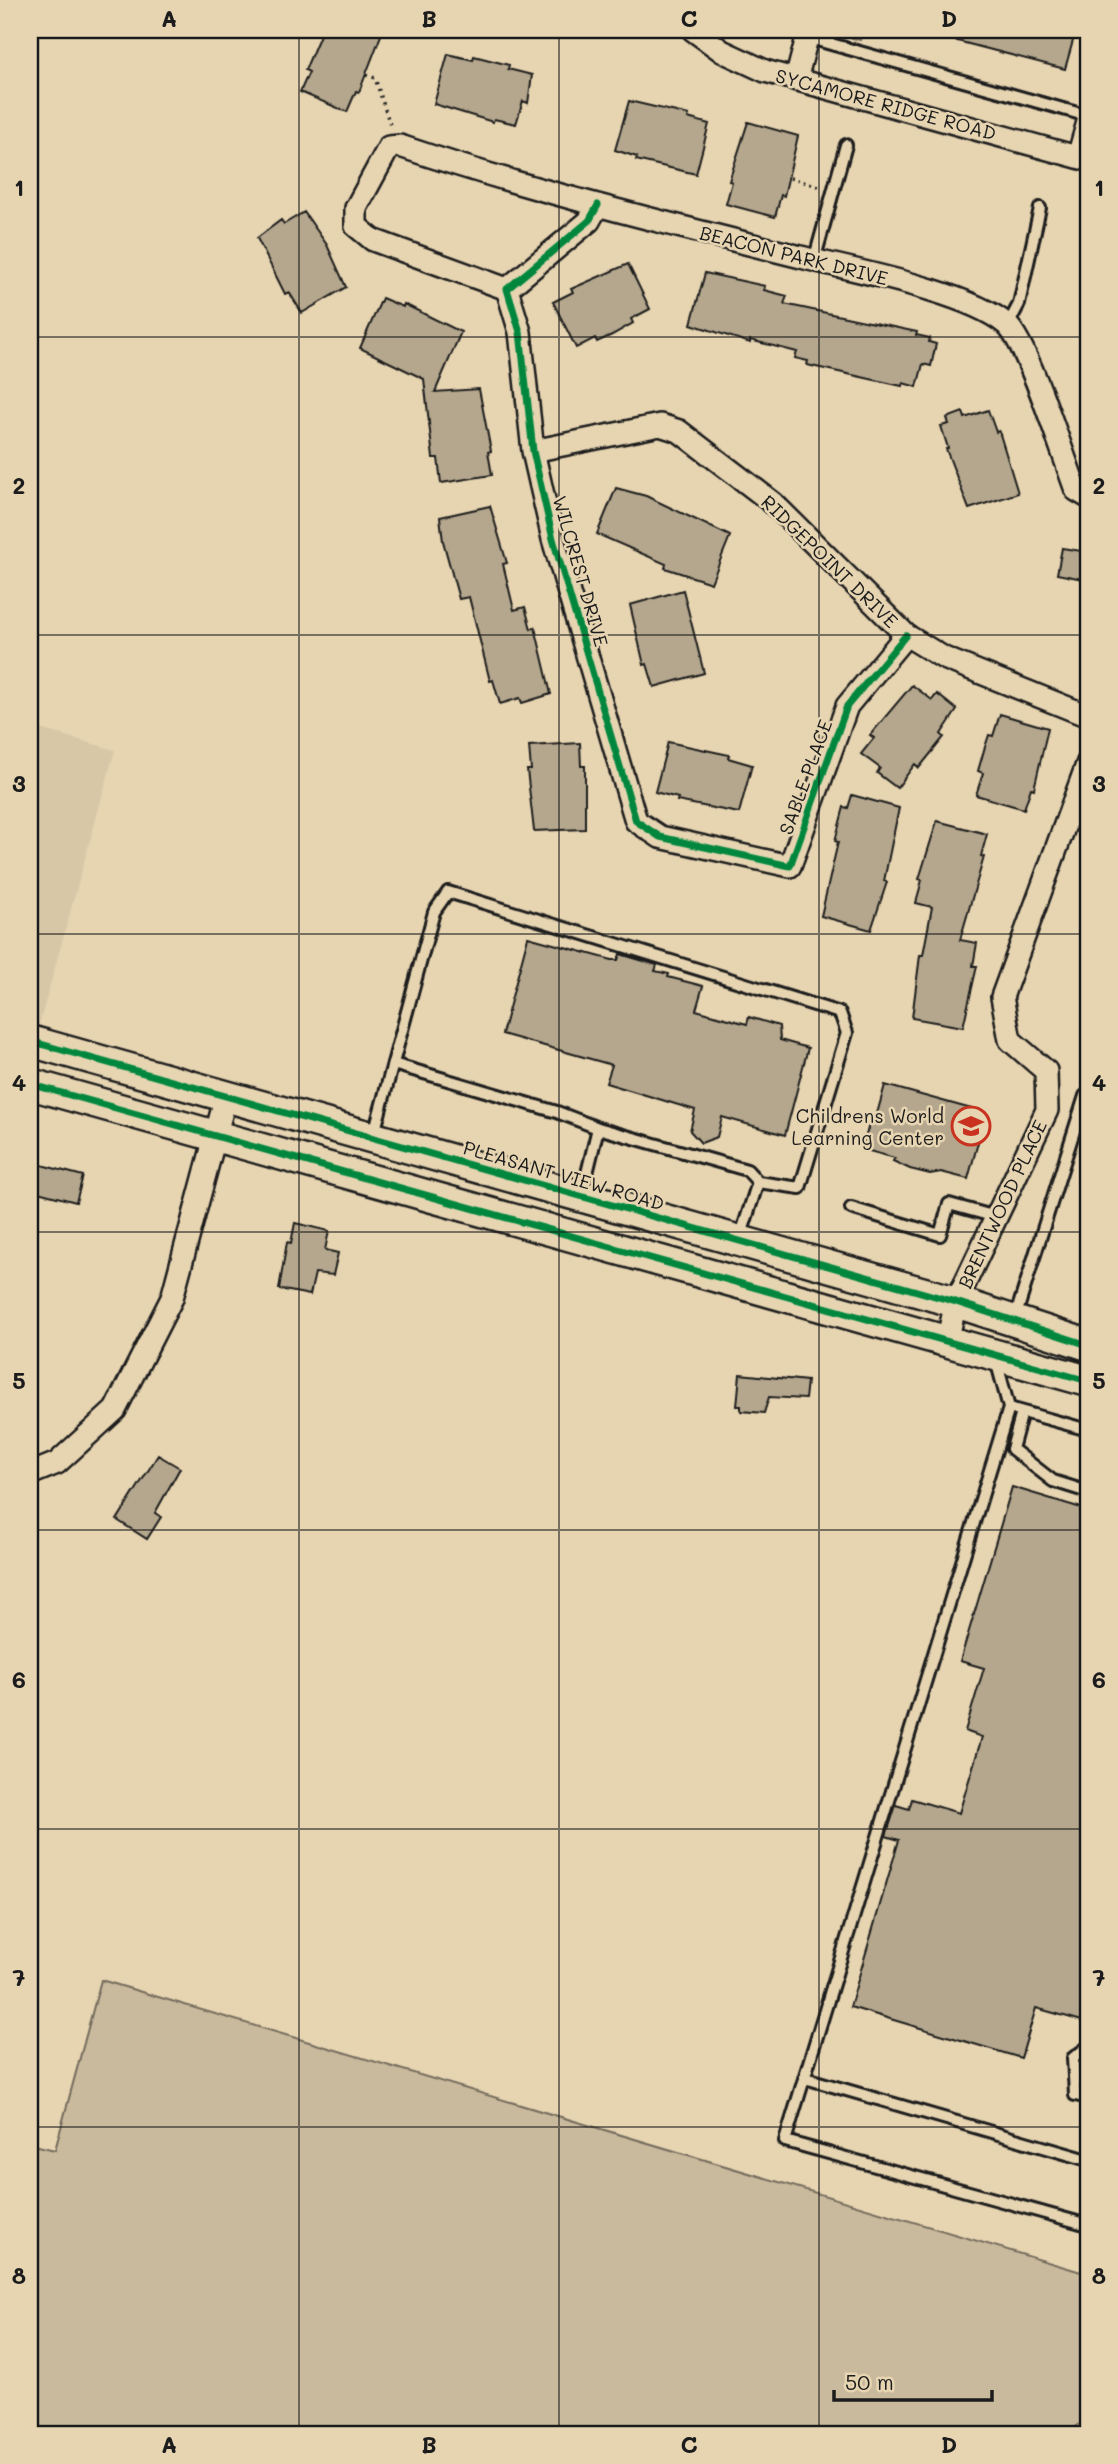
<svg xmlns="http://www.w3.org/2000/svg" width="1118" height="2464" viewBox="0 0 1118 2464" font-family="Mali,sans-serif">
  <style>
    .built { fill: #d8c7a7 }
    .green { fill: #caba9d; stroke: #736b5c; stroke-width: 2 }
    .building { fill: #b4a78d; stroke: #1c1c1c; stroke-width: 2 }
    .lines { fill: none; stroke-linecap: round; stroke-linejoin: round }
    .service-casing { stroke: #1c1c1c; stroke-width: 16 }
    .minor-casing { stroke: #1c1c1c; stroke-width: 26 }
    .secondary-casing { stroke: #1c1c1c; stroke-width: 35 }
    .path { stroke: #1c1c1c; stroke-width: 3.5; stroke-dasharray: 2 5; stroke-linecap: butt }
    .service { stroke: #e7d5b2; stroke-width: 10 }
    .minor { stroke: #e7d5b2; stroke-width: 21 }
    .secondary { stroke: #e7d5b2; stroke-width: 30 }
    .cycleway-casing { stroke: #e7d5b2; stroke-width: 11 }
    .cycleway { stroke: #00873e; stroke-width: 7 }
    .grid { fill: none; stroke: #1c1c1c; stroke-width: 2; stroke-opacity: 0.55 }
    .labels { text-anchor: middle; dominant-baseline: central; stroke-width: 5; stroke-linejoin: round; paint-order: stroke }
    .street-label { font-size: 19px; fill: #1c1c1c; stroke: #e7d5b2 }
    .poi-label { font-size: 19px; fill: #1c1c1c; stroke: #e7d5b2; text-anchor: end }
    .neatline { fill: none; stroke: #1c1c1c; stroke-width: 2.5 }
    .grid-label { font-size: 23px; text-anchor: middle; font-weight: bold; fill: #1c1c1c }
  </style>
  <rect width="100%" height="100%" fill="#e7d5b2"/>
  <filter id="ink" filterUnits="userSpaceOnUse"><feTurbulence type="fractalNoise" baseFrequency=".0143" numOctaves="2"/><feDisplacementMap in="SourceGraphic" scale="14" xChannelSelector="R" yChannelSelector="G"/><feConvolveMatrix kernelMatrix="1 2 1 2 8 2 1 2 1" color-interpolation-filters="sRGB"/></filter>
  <g filter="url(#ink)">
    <!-- built -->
    <path class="built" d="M 30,726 L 115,750 L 30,1058 Z"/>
    <!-- green -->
    <path class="green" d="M 822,30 L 864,30 L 860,40 Z
      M 101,1980 L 1088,2274 L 1088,2418 L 1066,2434 L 30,2434 L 30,2144 L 55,2150 Z"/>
    <!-- building -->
    <path class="building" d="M 322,30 L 383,30 L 359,92 L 356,91 L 347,112 L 300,92 L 309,72 L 305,70 Z
      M 939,30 L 1076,30 L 1065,69 L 938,36 Z
      M 448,54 L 473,60 L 474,56 L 509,65 L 508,69 L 532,75 L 528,103 L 523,101 L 516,124 L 494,119 L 493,122 L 434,104 Z
      M 629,101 L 689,115 L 688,118 L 709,124 L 696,174 L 636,160 L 637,157 L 615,150 Z
      M 748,122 L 798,136 L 784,196 L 781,195 L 775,217 L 726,204 L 732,182 L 729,181 Z
      M 304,212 L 327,245 L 346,287 L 302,313 L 289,292 L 285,294 L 257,238 L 281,220 L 284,224 Z
      M 628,264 L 650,309 L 631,319 L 633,323 L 612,335 L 597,342 L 595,338 L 576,348 L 553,302 L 573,292 L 571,289 Z
      M 705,273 L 765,286 L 764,290 L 787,296 L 784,304 L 917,332 L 916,335 L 930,338 L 929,342 L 936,344 L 931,366 L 923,364 L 917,387 L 903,383 L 902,386 L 807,365 L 808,361 L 795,358 L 797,352 L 750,340 L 750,343 L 691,324 Z
      M 382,298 L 403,307 L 404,304 L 461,332 L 435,392 L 479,389 L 491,451 L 488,452 L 492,475 L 441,483 L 438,458 L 433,458 L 424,379 L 360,348 Z
      M 988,410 L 996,432 L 999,431 L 1018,493 L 969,509 L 946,449 L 948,448 L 941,426 L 949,424 L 947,418 L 963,412 L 965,418 Z
      M 616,488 L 646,496 L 730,536 L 711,583 L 665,568 L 666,564 L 597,534 Z
      M 490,506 L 507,563 L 503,564 L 514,610 L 525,607 L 531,629 L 535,627 L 551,694 L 522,703 L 520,698 L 500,704 L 493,680 L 490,681 L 469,597 L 459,599 L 443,541 L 440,517 Z
      M 1062,548 L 1088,552 L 1088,580 L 1057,574 Z
      M 683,590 L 704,673 L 654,687 L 647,664 L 644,665 L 630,605 Z
      M 912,685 L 932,700 L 937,694 L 957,710 L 941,734 L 944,737 L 919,768 L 915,764 L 897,788 L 877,773 L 880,768 L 861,754 L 874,738 L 870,735 Z
      M 1000,714 L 1048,728 L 1034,789 L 1031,788 L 1024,809 L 976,795 L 983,773 L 978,771 L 984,750 L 989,735 L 993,736 Z
      M 668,742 L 729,755 L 728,758 L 752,765 L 739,813 L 677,801 L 678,798 L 655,792 Z
      M 580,743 L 581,766 L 585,766 L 585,829 L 534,831 L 527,770 L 531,770 L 529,746 Z
      M 852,795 L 899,808 L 884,881 L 887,882 L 871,930 L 821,916 L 838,842 L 835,841 L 844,807 L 848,808 Z
      M 937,821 L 987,834 L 981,856 L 984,857 L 960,940 L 977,943 L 973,966 L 977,966 L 963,1027 L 912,1018 L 920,955 L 923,955 L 932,907 L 916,903 L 922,880 L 919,879 Z
      M 528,937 L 612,960 L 618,960 L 620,954 L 657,965 L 655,971 L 669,974 L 668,977 L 703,986 L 696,1010 L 747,1024 L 749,1017 L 779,1026 L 780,1040 L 808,1048 L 785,1135 L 722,1117 L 717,1137 L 701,1143 L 690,1131 L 695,1110 L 606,1083 L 612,1065 L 502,1034 Z
      M 885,1085 L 986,1113 L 968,1179 L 941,1172 L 930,1174 L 910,1169 L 893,1161 L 895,1158 L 862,1149 L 870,1121 L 875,1121 Z
      M 30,1162 L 83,1176 L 76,1202 L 30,1190 Z
      M 295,1223 L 329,1231 L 325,1250 L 338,1253 L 333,1275 L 315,1273 L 310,1295 L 279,1289 L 287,1242 L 291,1243 Z
      M 740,1374 L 807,1381 L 805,1399 L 769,1397 L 764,1413 L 741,1411 L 741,1406 L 737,1406 Z
      M 158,1455 L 180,1468 L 155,1513 L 161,1517 L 147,1539 L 117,1520 Z
      M 1012,1487 L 1088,1510 L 1088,2000 L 1082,2021 L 1036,2008 L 1021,2058 L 850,2007 L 899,1840 L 886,1836 L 896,1805 L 909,1809 L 912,1799 L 959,1813 L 982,1737 L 965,1731 L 984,1668 L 960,1661 Z"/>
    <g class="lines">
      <defs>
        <path id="service" d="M 806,37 L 1088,116
          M 814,261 L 846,145
          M 1008,325 L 1019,304 L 1040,208
          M 393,1064 L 557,1112 L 598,1128
          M 373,1137 L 434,912 L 448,892 L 840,1013 L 847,1033 L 800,1188 L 758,1182 L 740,1238
          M 582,1194 L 598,1128 L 747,1170 L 758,1182
          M 851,1208 L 940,1235 L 949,1204 L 996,1217
          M 1015,1318 L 1085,1096 L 1088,1094
          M 996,1360 L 1009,1408
          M 1022,1412 L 1012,1449 L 1053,1481 L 1088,1492
          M 1088,1430 L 1009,1408 L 785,2141 L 1088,2225
          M 1088,2047 L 1073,2058 L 1075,2095 L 1088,2098
          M 805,2078 L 1088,2160"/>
        <path id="minor" d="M 693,30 L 722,51 L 765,71 L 1088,160
          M 796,80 L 809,30
          M 1078,157 L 1088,122
          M 598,205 L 589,221 L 507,289 L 520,332 L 533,451 L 553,539 L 636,821 L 660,837 L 790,866 L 847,706 L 906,635
          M 507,289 L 373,240 L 356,226 L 356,208 L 389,147 L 400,146 C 533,191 669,224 805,258 C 856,271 968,292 1006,324 C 1027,341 1064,458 1076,490 L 1088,497
          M 533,451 L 660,425 L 679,431 L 773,503 L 906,635 L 944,658 L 1088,716
          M 947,1342 L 956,1302 L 1047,1110 L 1046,1071 L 1010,1040 L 1002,997 L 1088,762
          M 30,1474 L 57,1463 L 115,1410 L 172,1298 L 226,1096"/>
        <path id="secondary" d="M 30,1041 L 956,1302 L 1088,1345
          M 30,1084 L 1088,1381"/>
      </defs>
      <!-- service casing -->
      <use href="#service" class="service-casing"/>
      <!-- minor casing -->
      <use href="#minor" class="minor-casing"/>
      <!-- secondary casing -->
      <use href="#secondary" class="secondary-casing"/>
      <!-- path -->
      <path class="path" d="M 366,75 L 375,78 L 391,128
        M 790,178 L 819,186"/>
      <!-- service -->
      <use href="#service" class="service"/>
      <!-- minor -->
      <use href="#minor" class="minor"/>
      <!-- secondary -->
      <use href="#secondary" class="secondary"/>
      <defs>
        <path id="cycleway" d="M 598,205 L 589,221 L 507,289 L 520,332 L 533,451 L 553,539 L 636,821 L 660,837 L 790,866 L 847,706 L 906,635
          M 30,1041 L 956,1302 L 1088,1345
          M 30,1084 L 1088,1381"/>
      </defs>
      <!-- cycleway casing -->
      <use href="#cycleway" class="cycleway-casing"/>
      <!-- cycleway -->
      <use href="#cycleway" class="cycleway"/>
    </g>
  </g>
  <!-- grid -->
  <path class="grid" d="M 299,30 L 299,2434M 559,30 L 559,2434M 819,30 L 819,2434M 30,337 L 1088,337M 30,635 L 1088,635M 30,934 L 1088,934M 30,1232 L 1088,1232M 30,1530 L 1088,1530M 30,1829 L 1088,1829M 30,2127 L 1088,2127"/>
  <!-- icons -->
  <defs>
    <symbol id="school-ring" viewBox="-11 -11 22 22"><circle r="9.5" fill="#e7d5b2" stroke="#c8321e" stroke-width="1.5"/><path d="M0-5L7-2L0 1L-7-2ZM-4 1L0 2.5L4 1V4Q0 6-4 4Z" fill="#c8321e"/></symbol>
  </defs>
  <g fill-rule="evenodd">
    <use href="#school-ring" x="949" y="1104" width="44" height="44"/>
  </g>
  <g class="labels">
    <!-- street labels -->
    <g class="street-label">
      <text transform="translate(886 104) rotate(15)">SYCAMORE RIDGE ROAD</text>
      <text transform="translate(794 255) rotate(14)">BEACON PARK DRIVE</text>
      <text transform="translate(830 561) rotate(44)">RIDGEPOINT DRIVE</text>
      <text transform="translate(581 571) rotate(74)">WILCREST DRIVE</text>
      <text transform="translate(805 777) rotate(-70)">SABLE PLACE</text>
      <text transform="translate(564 1175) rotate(16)">PLEASANT VIEW ROAD</text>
      <text transform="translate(1002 1204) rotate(-65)">BRENTWOOD PLACE</text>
    </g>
    <!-- poi labels -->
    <g class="poi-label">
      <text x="944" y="1115">Childrens World<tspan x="944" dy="22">Learning Center</tspan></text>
    </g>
  </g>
  <!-- margin -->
  <rect width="1118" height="2464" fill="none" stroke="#e7d5b2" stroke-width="77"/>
  <!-- scale -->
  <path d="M834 2390v10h158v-10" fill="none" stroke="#1c1c1c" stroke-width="3.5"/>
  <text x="845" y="2390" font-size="21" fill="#1c1c1c" stroke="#e7d5b2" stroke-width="5" paint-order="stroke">50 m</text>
  <rect x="38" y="38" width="1042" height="2388" class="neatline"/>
  <g class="grid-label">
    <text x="169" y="27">A</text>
    <text x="429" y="27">B</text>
    <text x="689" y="27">C</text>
    <text x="949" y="27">D</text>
    <text x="19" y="196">1</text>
    <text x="1099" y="196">1</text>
    <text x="19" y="494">2</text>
    <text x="1099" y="494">2</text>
    <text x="19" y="792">3</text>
    <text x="1099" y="792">3</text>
    <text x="19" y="1091">4</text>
    <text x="1099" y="1091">4</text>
    <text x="19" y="1389">5</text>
    <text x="1099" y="1389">5</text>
    <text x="19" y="1688">6</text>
    <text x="1099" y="1688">6</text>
    <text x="19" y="1986">7</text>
    <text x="1099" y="1986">7</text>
    <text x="19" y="2284">8</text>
    <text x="1099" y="2284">8</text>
    <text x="169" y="2453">A</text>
    <text x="429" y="2453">B</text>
    <text x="689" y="2453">C</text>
    <text x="949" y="2453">D</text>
  </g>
</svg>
